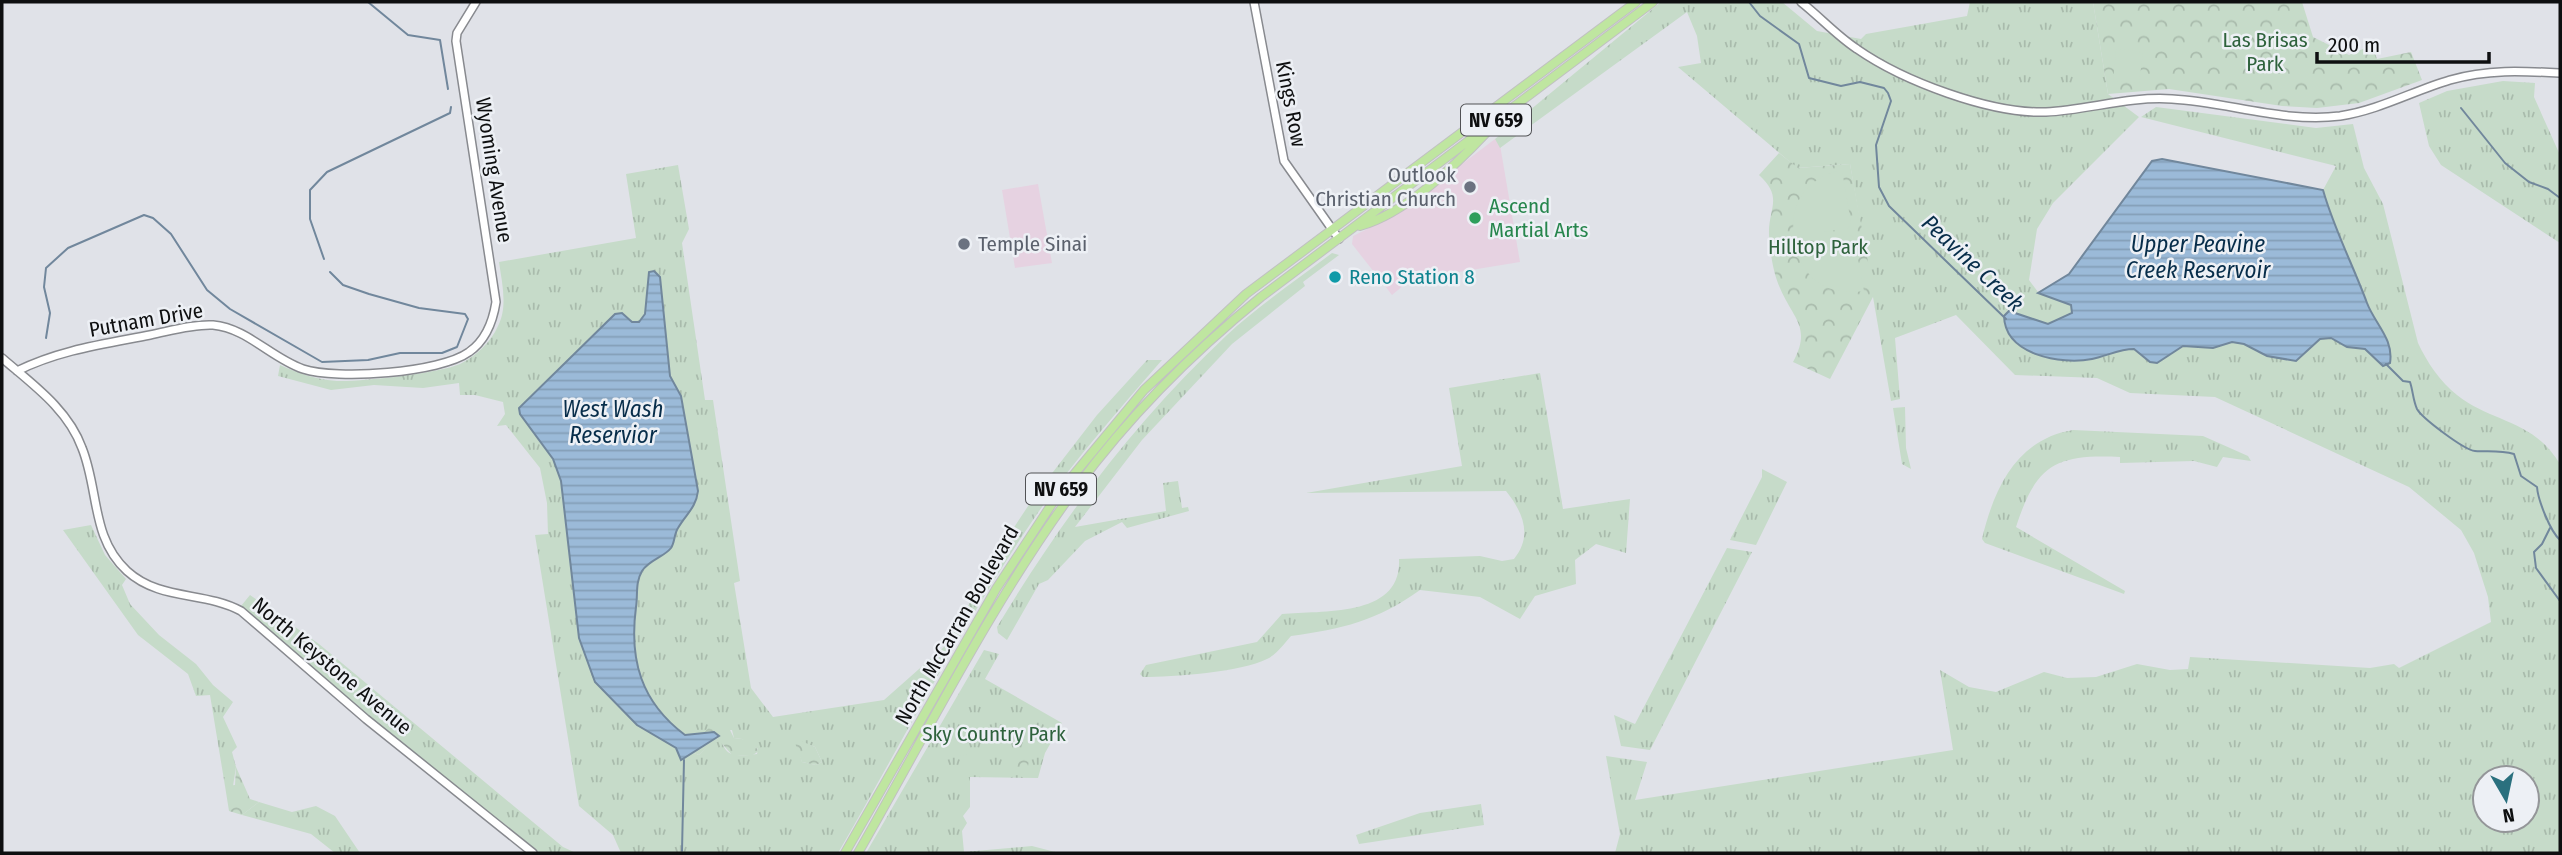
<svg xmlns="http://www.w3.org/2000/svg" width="2562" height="855" viewBox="0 0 2562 855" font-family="'Fira Sans Condensed',sans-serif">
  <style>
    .commercial { fill: #e6d2e1 }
    .grass { fill: url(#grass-tufts); fill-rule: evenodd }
    .forest { fill: url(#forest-crowns) }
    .garden { fill: #c6dbc9 }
    .water { fill: url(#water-rules); stroke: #71879c; stroke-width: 2 }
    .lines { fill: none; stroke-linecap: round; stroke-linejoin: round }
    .stream { stroke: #71879c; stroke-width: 2 }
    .secondary-casing { stroke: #888a8f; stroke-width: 10 }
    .primary-casing { stroke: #c0c1c1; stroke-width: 10 }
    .secondary { stroke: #fff; stroke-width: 7 }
    .primary { stroke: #bfe6a0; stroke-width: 8 }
    .worship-dot { fill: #6b7280; stroke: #edf0f5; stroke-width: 2.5 }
    .leisure-dot { fill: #2e9e5b; stroke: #edf0f5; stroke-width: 2.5 }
    .culture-dot { fill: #0f9aa8; stroke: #edf0f5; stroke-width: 2.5 }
    .labels { text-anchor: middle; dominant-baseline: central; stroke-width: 5; stroke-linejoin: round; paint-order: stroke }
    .shield { fill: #edf0f5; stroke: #515255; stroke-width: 2 }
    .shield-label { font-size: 19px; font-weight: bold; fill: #0e0f10 }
    .park-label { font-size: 21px; fill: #2e623c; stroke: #edf0f5 }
    .street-label { font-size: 21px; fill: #0e0f10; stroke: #edf0f5 }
    .worship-label { font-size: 21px; fill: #5b616d; stroke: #edf0f5; text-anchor: end }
    .leisure-label { font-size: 21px; fill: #27864d; stroke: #edf0f5; text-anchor: start }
    .culture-label { font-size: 21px; fill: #0d838f; stroke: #edf0f5; text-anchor: start }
    .water-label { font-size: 23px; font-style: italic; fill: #072d4a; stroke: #edf0f5 }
  </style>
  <defs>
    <pattern id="grass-tufts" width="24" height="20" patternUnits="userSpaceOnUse" patternTransform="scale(1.75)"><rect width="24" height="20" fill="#c6dbc9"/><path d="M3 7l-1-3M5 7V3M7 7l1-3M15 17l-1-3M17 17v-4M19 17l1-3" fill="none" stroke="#a9bbac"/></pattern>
    <pattern id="forest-crowns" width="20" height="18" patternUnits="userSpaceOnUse" patternTransform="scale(1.75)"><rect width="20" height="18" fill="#c6dbc9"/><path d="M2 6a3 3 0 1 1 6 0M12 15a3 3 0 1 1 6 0" fill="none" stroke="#a9bbac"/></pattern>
    <pattern id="water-rules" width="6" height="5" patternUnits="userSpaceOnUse" patternTransform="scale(1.75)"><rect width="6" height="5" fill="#9bbad8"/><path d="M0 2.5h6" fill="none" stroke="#849fb8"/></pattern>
  </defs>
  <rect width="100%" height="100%" fill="#e0e2e8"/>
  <!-- commercial -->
  <path class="commercial" d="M 1495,139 L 1500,145 L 1520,262 L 1410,280 L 1392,295 L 1352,244 L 1353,236 L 1392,217 Z
    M 1038,184 L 1052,263 L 1015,268 L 1002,190 Z"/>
  <!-- grass -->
  <path class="grass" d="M 1661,2 L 1782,2 L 1817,31 L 1861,39 L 1866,34 L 1967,16 L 1970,2 L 2093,2 L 2108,94 L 2139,117 L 2053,203 L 2037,229 L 2029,280 L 2038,292 L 2069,274 L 2152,161 L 2162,159 L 2323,190 L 2336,166 L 2141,117 L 2156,107 L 2316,128 L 2353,124 L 2364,168 L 2383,204 L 2418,343 C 2427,362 2440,382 2457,395 C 2492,423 2533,419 2560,464 L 2560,853 L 1615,853 L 1620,834 L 1606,756 L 1647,762 L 1635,800 L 1953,750 L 1940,670 L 1969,687 L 1996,692 L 2044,672 L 2067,678 L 2096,677 L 2137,664 L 2170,670 L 2188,669 L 2190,657 L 2370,668 L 2394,664 L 2399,668 L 2491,622 L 2488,597 L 2474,553 L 2461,530 L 2409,487 L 2215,397 L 2130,393 L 2097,378 L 2015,375 L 1956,315 L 1895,338 L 1900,399 L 1891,401 L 1850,164 L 1797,168 L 1678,67 L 1701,63 L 1697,36 L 1687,12 L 1500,148 L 1495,139 ZM 2485,778 L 2527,778 L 2527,820 L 2485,820 Z
    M 2503,81 L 2535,83 L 2534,97 L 2560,155 L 2560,243 L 2441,165 L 2429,146 L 2419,103 L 2447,91 Z
    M 678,165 L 689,229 L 682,243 L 705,400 L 713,400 L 740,581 L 734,583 L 751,688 L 773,717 L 884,700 L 945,646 L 1007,538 L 1036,494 L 1097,415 L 1147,360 L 1162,360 C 1118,411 1073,461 1035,517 C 962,624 903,741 838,853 L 621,853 L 613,835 L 579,806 L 535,535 L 548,534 L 547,503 L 540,468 L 506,425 L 497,426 L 505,414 L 503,402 L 475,395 L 460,395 L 459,383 L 423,388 L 374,385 L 331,390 L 278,376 L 280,365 C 298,373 317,380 337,381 C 360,382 440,373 460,364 C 476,356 491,342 498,326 C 508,307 502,283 499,262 L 636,238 L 626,174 ZM 732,730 L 734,738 L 742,739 L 758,749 L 757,754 C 746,755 730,759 724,747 C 719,738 725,743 716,738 L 699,755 L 689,751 L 705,732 ZM 810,745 L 815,747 L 822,762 L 816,765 L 802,762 L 798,747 Z
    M 1332,253 L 1339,255 L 1303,282 L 1305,286 L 1232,344 L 1142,440 L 1075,527 L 1166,511 L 1163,483 L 1178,481 L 1182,508 L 1188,507 L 1189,511 L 1127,528 L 1122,522 L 1085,541 L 1048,580 L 1039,584 L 1007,640 L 998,633 L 997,627 C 1062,519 1135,421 1227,335 C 1259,305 1297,280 1332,253 Z
    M 1540,373 L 1563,509 L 1630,499 L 1626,553 L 1596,544 L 1575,560 L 1576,584 L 1535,596 L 1520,619 L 1480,597 L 1420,590 C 1377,621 1342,629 1291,636 C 1284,644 1277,654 1267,659 C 1242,672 1172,677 1143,677 L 1140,674 L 1146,665 L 1257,642 L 1282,614 C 1322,610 1402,618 1399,559 L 1480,556 L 1502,561 L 1514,559 C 1533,536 1523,512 1506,491 L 1306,493 L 1462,466 L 1449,388 Z
    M 1905,407 L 1906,448 L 1911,469 L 1902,464 L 1893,408 Z
    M 2073,430 L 2203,436 L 2248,456 L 2251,461 L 2223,457 L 2217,467 L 2194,461 L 2120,463 L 2120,457 C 2055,454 2036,465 2016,527 L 2125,591 L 2124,594 L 1985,543 L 1982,539 C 1994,488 2017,439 2073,430 Z
    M 1762,469 L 1787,482 L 1756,545 L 1730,540 L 1762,477 Z
    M 91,525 L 105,555 L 126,579 L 122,585 L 130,604 L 159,635 L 196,664 L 213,685 L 233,702 L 223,717 L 237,747 L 232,752 L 236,767 L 233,786 L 225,786 L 210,695 L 196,696 L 188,674 L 138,635 L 63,530 Z
    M 1727,548 L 1752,552 L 1650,750 L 1621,746 L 1614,715 L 1635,724 Z
    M 250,595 L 319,644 L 563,847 L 576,853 L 540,853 L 371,718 L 241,606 Z
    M 984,650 L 999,654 L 985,679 L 1062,723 L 1045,753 L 1038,778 L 970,777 L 970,807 L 963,816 L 967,823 L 962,831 L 964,852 L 1032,846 L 1059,853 L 866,853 Z
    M 259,802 L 292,812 L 316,806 L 335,816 L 360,853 L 335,853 L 311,834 L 242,815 Z
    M 1481,804 L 1484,825 L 1359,844 L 1356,835 L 1420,813 Z"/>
  <!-- forest -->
  <path class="forest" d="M 2093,2 L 2302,2 L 2313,37 L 2349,55 L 2372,45 L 2377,59 L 2411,52 L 2422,80 L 2359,103 L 2317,108 L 2282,106 L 2169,89 L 2108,94 Z
    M 1779,153 L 1798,168 L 1850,164 L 1874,295 L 1830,379 L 1793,362 C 1812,327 1793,319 1780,288 C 1773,273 1770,251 1769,235 C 1768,208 1784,198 1759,175 Z
    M 716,724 L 729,728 L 734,738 L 749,740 L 759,751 L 753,755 L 733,756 L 717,738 L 699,755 L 689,751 L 711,725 Z
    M 799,740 L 815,747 L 822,762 L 816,765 L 802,762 L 795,743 Z
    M 1019,754 L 1030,756 L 1028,766 L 1010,770 L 1008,762 Z
    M 236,767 L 250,799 L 259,802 L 242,815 L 229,811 L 225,786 L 235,785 Z"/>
  <!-- garden -->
  <path class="garden" d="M 2129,49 L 2143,53 L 2139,83 L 2113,81 L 2116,50 Z
    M 1842,170 L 1851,223 L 1848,228 L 1794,237 C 1789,202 1808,177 1842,170 Z
    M 1850,235 L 1854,238 L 1864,291 C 1829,296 1803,281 1796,245 Z
    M 965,736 L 967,755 L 957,756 L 954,738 Z"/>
  <!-- water -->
  <path class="water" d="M 2162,159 L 2323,190 C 2334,229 2353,265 2367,303 C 2375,324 2394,339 2390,363 L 2383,366 L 2365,349 L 2347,347 L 2331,338 L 2320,339 L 2296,361 L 2267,356 L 2244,344 L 2232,342 L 2213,348 L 2183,346 L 2157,363 L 2150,362 L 2134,349 C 2119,349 2107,356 2092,359 C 2061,365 2005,355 2004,316 L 2009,311 L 2048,324 L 2072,313 L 2071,305 L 2038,293 L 2069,274 L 2152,161 Z
    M 654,271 L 660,277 L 670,376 L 681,396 L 698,491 C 696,508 686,514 678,528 C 674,534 675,542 671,548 C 664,557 649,560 642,571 C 635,583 638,595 636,607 C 629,660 641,702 685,735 L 714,732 L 719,736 L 681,760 L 676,748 L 637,725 L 595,682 L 579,638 L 561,481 L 553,459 L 520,414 L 519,408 L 615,314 L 622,313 L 632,322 L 639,322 L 645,314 L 649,272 Z"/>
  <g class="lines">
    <!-- stream -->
    <path class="stream" d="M 368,2 L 408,35 L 440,40 L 448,89
      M 1749,2 L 1760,16 L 1799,44 L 1809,78 L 1841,86 L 1860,82 L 1884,88 L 1888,93 L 1891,101 L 1876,145 L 1879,187 L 1889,206 L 2006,319
      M 2461,108 L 2505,163 L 2529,182 L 2548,189 L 2560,198
      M 324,259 L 310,219 L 310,190 L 327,172 L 450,113 L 451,107
      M 46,338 L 50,313 L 44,287 L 46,268 L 68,248 L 144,215 L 153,218 L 171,234 L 207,290 L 230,309 L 322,362 L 368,360 L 400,353 L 442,353 L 457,347 L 468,319 L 465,314 L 419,308 L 369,294 L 343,285 L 330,272
      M 2386,364 L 2403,381 L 2410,382 C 2413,391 2413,400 2417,409 C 2422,418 2464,450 2475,451 C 2488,452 2500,450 2514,454 L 2521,476 L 2537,487 C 2538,500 2550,531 2560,540
      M 2550,528 L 2542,544 L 2534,552 L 2536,568 L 2560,601
      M 682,851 L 684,760"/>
    <defs>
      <path id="secondary" d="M 1254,2 L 1284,161 L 1339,239
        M 1801,2 C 1820,17 1837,36 1857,49 C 1903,81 1990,114 2046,112 C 2088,110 2129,96 2172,99 C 2228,102 2283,123 2340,116 C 2379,110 2413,91 2450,80 C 2487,69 2523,71 2560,73
        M 2,358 C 32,384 68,409 82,448 C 99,490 91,538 127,571 C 160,601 204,591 241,611 L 366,719 L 533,853
        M 17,371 C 59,350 104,344 150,335 C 170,331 192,324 213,325 C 247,328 271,358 303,369 C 337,380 440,373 469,352 C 485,341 493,321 496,302 L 456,41 L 457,33 L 476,2"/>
      <path id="primary" d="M 1360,226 C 1404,214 1455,166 1486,133
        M 845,853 L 996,589 L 1061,490 L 1144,390 L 1246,294 L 1636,2
        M 858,853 C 928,731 992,602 1076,488 C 1129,416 1192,353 1261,297 L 1653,2"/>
    </defs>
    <!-- secondary casing -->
    <use href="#secondary" class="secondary-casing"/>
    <!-- primary casing -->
    <use href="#primary" class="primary-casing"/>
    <!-- secondary -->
    <use href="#secondary" class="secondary"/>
    <!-- primary -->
    <use href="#primary" class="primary"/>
  </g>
  <!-- markers -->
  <g class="worship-dot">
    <circle cx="1470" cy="187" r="7"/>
    <circle cx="964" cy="244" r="7"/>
  </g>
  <circle class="leisure-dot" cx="1475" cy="218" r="7"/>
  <circle class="culture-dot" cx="1335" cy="277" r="7"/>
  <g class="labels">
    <!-- shield labels -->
    <g class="shield">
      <rect x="1461" y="104.5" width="70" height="31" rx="5"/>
      <rect x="1026" y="473.5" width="70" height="31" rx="5"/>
    </g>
    <g class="shield-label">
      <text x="1496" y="120">NV 659</text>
      <text x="1061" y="489">NV 659</text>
    </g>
    <!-- park labels -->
    <g class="park-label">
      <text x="2265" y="40">Las Brisas<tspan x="2265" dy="24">Park</tspan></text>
      <text x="1818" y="247">Hilltop Park</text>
      <text x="994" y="734">Sky Country Park</text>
    </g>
    <!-- street labels -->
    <g class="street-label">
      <text transform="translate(1291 104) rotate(79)">Kings Row</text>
      <text transform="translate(494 170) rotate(81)">Wyoming Avenue</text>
      <text transform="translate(146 320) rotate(-10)">Putnam Drive</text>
      <text transform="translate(957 625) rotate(-60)">North McCarran Boulevard</text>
      <text transform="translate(332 666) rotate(40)">North Keystone Avenue</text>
    </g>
    <!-- worship labels -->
    <g class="worship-label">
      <text x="1456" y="175">Outlook<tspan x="1456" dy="24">Christian Church</tspan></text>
      <text x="978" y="244" text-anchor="start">Temple Sinai</text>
    </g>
    <!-- leisure labels -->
    <g class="leisure-label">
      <text x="1489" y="206">Ascend<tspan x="1489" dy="24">Martial Arts</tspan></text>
    </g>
    <!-- culture labels -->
    <g class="culture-label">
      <text x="1349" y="277">Reno Station 8</text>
    </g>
    <!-- water labels -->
    <g class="water-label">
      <text x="2198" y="244">Upper Peavine<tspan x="2198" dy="26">Creek Reservoir</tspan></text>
      <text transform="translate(1973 263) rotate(43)">Peavine Creek</text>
      <text x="613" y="409">West Wash<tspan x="613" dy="26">Reservior</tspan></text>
    </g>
  </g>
  <!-- border -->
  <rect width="2562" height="855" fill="none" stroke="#0e0f10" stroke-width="7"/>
  <!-- north arrow -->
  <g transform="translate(2506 799) rotate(171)"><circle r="33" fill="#edf0f5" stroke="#949699" stroke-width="2"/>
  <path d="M0-5L12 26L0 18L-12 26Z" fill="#2a707e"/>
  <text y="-10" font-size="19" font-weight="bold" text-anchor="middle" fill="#0e0f10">N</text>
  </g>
  <!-- scale -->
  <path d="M2317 52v10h172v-10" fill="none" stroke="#0e0f10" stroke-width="3.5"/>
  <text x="2328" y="52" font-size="21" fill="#0e0f10" stroke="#edf0f5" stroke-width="5" paint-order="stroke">200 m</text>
</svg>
